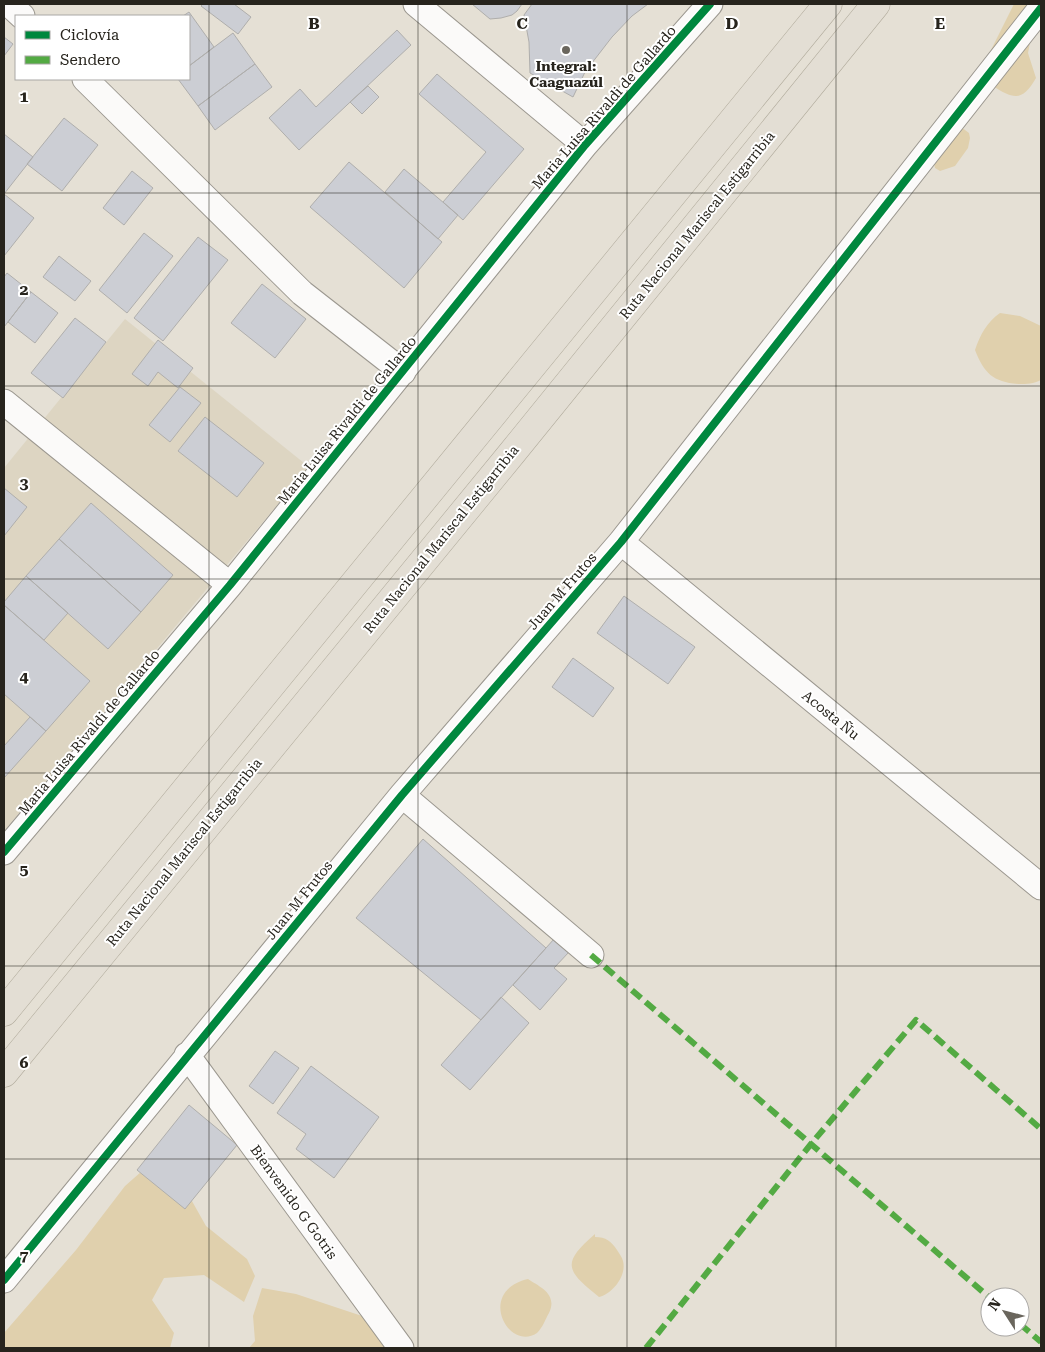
<svg xmlns="http://www.w3.org/2000/svg" width="1045" height="1352" viewBox="0 0 1045 1352" font-family="'Roboto Serif',serif">
  <style>
    .built { fill: #ddd5c2 }
    .green { fill: #e0d0ad }
    .building { fill: #ccced4; stroke: #afaeac }
    .lines { fill: none; stroke-linecap: round; stroke-linejoin: round }
    .minor-casing { stroke: #9b978f; stroke-width: 27 }
    .highway-casing { stroke: #b0aa9b; stroke-width: 29 }
    .minor { stroke: #fbfaf9; stroke-width: 25 }
    .highway { stroke: #e3ded4; stroke-width: 28 }
    .quiet { stroke: #53aa43; stroke-width: 6; stroke-dasharray: 12 6; stroke-linecap: butt }
    .cycleway-casing { stroke: #fff; stroke-width: 11 }
    .cycleway { stroke: #00873e; stroke-width: 8 }
    .grid { fill: none; stroke: #27241d; stroke-width: 1; stroke-opacity: 0.55 }
    .poi-dot { fill: #6a665d; stroke: #fff; stroke-width: 2 }
    .labels { text-anchor: middle; dominant-baseline: central; stroke-width: 4; stroke-linejoin: round; paint-order: stroke }
    .poi-label { font-size: 14px; font-weight: bold; fill: #27241d; stroke: #fff }
    .street-label { font-size: 14px; fill: #27241d; stroke: #fff }
    .grid-label { font-size: 16px; text-anchor: middle; font-weight: bold; fill: #27241d; stroke: #fff; stroke-width: 4; stroke-linejoin: round; paint-order: stroke }
  </style>
  <rect width="100%" height="100%" fill="#e5e0d5"/>
  <!-- built -->
  <path class="built" d="M 125,319 L 309,467 L 4,831 L 4,468 Z"/>
  <!-- green -->
  <path class="green" d="M 1014,4 L 1041,4 L 1032,32 L 1028,53 L 1036,78 C 1023,101 1014,100 993,86 L 988,56 Z
    M 961,127 L 969,133 L 970,138 L 968,148 L 955,166 L 940,171 L 935,168 L 934,163 Z
    M 1000,313 L 1020,316 L 1041,326 L 1041,380 C 1033,384 1028,384 1018,384 C 993,382 984,373 975,350 C 980,335 987,322 1000,313 Z
    M 150,1164 L 179,1178 L 206,1226 L 247,1259 L 255,1276 L 244,1302 L 204,1275 L 164,1278 L 152,1300 L 174,1333 L 170,1348 L 4,1348 L 4,1333 L 76,1250 L 125,1186 Z
    M 595,1234 L 595,1237 C 606,1237 611,1241 617,1250 C 619,1253 622,1257 623,1261 C 627,1276 612,1294 599,1297 C 567,1271 560,1264 595,1234 Z
    M 528,1279 C 540,1287 558,1294 549,1313 C 545,1320 543,1327 537,1333 C 508,1352 476,1291 528,1279 Z
    M 262,1288 L 296,1294 L 371,1319 L 385,1348 L 249,1348 L 255,1341 L 253,1316 Z"/>
  <!-- building -->
  <path class="building" d="M 203,4 L 234,4 L 251,17 L 238,34 L 201,6 Z
    M 472,4 L 522,4 L 517,11 L 512,15 L 501,18 L 490,19 Z
    M 532,4 L 648,4 L 632,16 L 612,37 L 585,72 L 573,97 L 530,73 L 529,42 L 524,15 Z
    M 189,12 L 214,47 L 189,66 L 189,16 L 183,16 Z
    M 397,30 L 411,45 L 299,150 L 269,118 L 300,89 L 316,107 Z
    M 233,33 L 255,64 L 198,106 L 178,79 L 189,79 L 189,66 Z
    M 4,37 L 13,44 L 4,56 Z
    M 255,64 L 272,87 L 215,130 L 198,106 Z
    M 437,74 L 524,149 L 463,220 L 443,202 L 486,152 L 419,94 Z
    M 368,86 L 379,97 L 362,114 L 350,102 Z
    M 64,118 L 98,145 L 62,191 L 27,164 Z
    M 4,134 L 33,157 L 4,194 Z
    M 349,162 L 442,242 L 404,288 L 310,207 Z
    M 404,169 L 458,215 L 438,239 L 385,192 Z
    M 132,171 L 153,188 L 124,225 L 103,208 Z
    M 4,194 L 34,218 L 4,256 Z
    M 144,233 L 173,256 L 127,313 L 99,290 Z
    M 198,237 L 228,260 L 163,341 L 134,318 Z
    M 59,256 L 91,281 L 75,301 L 43,277 Z
    M 7,273 L 31,292 L 4,327 L 4,277 Z
    M 262,284 L 306,319 L 275,358 L 231,323 Z
    M 31,292 L 58,313 L 35,343 L 8,322 Z
    M 75,318 L 106,342 L 63,398 L 31,373 Z
    M 158,340 L 193,368 L 178,388 L 158,372 L 148,386 L 132,374 Z
    M 180,387 L 201,403 L 170,442 L 149,425 Z
    M 205,417 L 264,463 L 237,497 L 178,451 Z
    M 4,488 L 27,507 L 4,536 Z
    M 91,503 L 173,575 L 141,612 L 59,539 Z
    M 59,539 L 141,612 L 108,649 L 26,576 Z
    M 26,576 L 68,613 L 44,640 L 4,605 L 4,602 Z
    M 624,596 L 695,647 L 668,684 L 597,633 Z
    M 4,605 L 90,681 L 46,731 L 4,694 Z
    M 573,658 L 614,688 L 593,717 L 552,687 Z
    M 30,717 L 46,731 L 4,778 L 4,746 Z
    M 423,839 L 546,948 L 481,1020 L 356,918 Z
    M 554,939 L 569,952 L 554,968 L 567,979 L 540,1010 L 513,985 Z
    M 501,997 L 529,1023 L 470,1090 L 441,1065 Z
    M 275,1051 L 299,1068 L 273,1104 L 249,1086 Z
    M 311,1066 L 379,1117 L 334,1178 L 296,1149 L 306,1134 L 277,1113 Z
    M 189,1105 L 237,1145 L 185,1209 L 137,1170 Z"/>
  <g class="lines">
    <defs>
      <path id="minor" d="M 9,4 L 22,16
        M 416,4 L 585,145
        M 85,79 L 302,293 L 403,372
        M 4,402 L 230,585
        M 621,542 L 1041,887
        M 402,795 L 591,955
        M 4,852 L 230,585 L 585,145 L 710,4
        M 187,1055 L 401,1348
        M 4,1280 L 402,795 L 621,542 L 1041,8"/>
      <path id="highway" d="M 4,1012 L 828,4
        M 4,1073 L 512,453 L 876,4"/>
    </defs>
    <!-- minor casing -->
    <use href="#minor" class="minor-casing"/>
    <!-- highway casing -->
    <use href="#highway" class="highway-casing"/>
    <!-- minor -->
    <use href="#minor" class="minor"/>
    <!-- highway -->
    <use href="#highway" class="highway"/>
    <!-- quiet -->
    <path class="quiet" d="M 591,955 L 990,1298
      M 1020,1324 L 1041,1342
      M 646,1348 L 811,1144 L 916,1020 L 1041,1129"/>
    <defs>
      <path id="cycleway" d="M 4,852 L 230,585 L 585,145 L 710,4
        M 4,1280 L 402,795 L 621,542 L 1041,8"/>
    </defs>
    <!-- cycleway casing -->
    <use href="#cycleway" class="cycleway-casing"/>
    <!-- cycleway -->
    <use href="#cycleway" class="cycleway"/>
  </g>
  <!-- grid -->
  <path class="grid" d="M 209,4 L 209,1348M 418,4 L 418,1348M 627,4 L 627,1348M 836,4 L 836,1348M 4,193 L 1041,193M 4,386 L 1041,386M 4,579 L 1041,579M 4,773 L 1041,773M 4,966 L 1041,966M 4,1159 L 1041,1159"/>
  <!-- markers -->
  <circle class="poi-dot" cx="566" cy="50" r="5"/>
  <g class="labels">
    <!-- poi labels -->
    <g class="poi-label">
      <text x="566" y="66">Integral:<tspan x="566" dy="16">Caaguazúl</tspan></text>
    </g>
    <!-- street labels -->
    <g class="street-label">
      <text transform="translate(604 107) rotate(-49)">Maria Luisa Rivaldi de Gallardo</text>
      <text transform="translate(697 225) rotate(-51)">Ruta Nacional Mariscal Estigarribia</text>
      <text transform="translate(347 420) rotate(-51)">Maria Luisa Rivaldi de Gallardo</text>
      <text transform="translate(441 539) rotate(-51)">Ruta Nacional Mariscal Estigarribia</text>
      <text transform="translate(562 591) rotate(-49)">Juan M Frutos</text>
      <text transform="translate(831 715) rotate(39)">Acosta Ñu</text>
      <text transform="translate(89 732) rotate(-50)">Maria Luisa Rivaldi de Gallardo</text>
      <text transform="translate(184 852) rotate(-51)">Ruta Nacional Mariscal Estigarribia</text>
      <text transform="translate(299 900) rotate(-51)">Juan M Frutos</text>
      <text transform="translate(294 1202) rotate(54)">Bienvenido G Gotris</text>
    </g>
  </g>
  <g class="grid-label">
    <text x="314" y="29">B</text>
    <text x="522" y="29">C</text>
    <text x="732" y="29">D</text>
    <text x="940" y="29">E</text>
    <text x="24" y="102">1</text>
    <text x="24" y="295">2</text>
    <text x="24" y="489">3</text>
    <text x="24" y="682">4</text>
    <text x="24" y="875">5</text>
    <text x="24" y="1068">6</text>
    <text x="24" y="1261">7</text>
  </g>
  <!-- border -->
  <rect width="1045" height="1352" fill="none" stroke="#27241d" stroke-width="10"/>
  <!-- legend -->
  <rect x="15" y="15" width="175" height="65" fill="#ffffff" stroke="#a9a7a5"/>
  <rect x="25" y="31" width="25" height="8" fill="#00873e" stroke="#a9a7a5"/>
  <text x="60" y="40" font-size="15" fill="#27241d">Ciclovía</text>
  <rect x="25" y="56" width="25" height="8" fill="#53aa43" stroke="#a9a7a5"/>
  <text x="60" y="65" font-size="15" fill="#27241d">Sendero</text>
  <!-- north arrow -->
  <g transform="translate(1005 1312) rotate(306)"><circle r="24" fill="#ffffff" stroke="#a9a7a5"/>
  <path d="M0-4L9 19L0 12L-9 19Z" fill="#6a665d"/>
  <text y="-8" font-size="14" font-weight="bold" text-anchor="middle" fill="#27241d">N</text>
  </g>
</svg>
